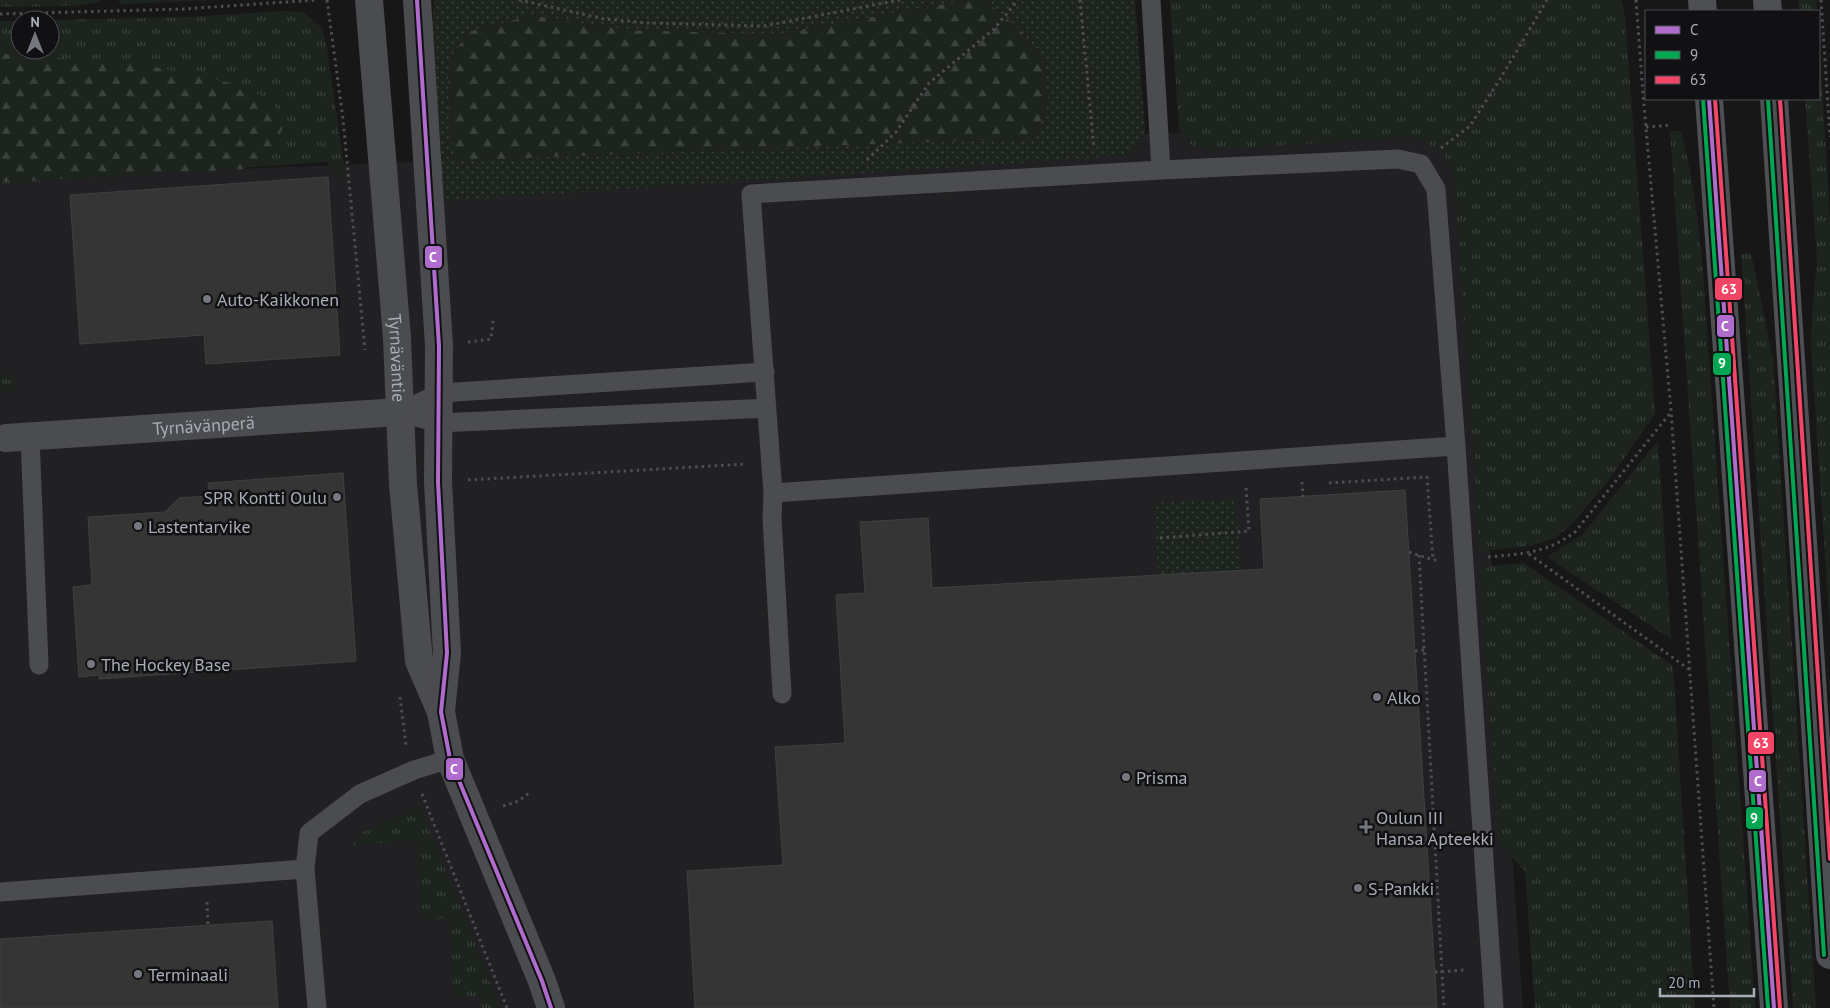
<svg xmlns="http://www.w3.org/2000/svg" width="1830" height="1008" viewBox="0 0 1830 1008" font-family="'PT Sans',sans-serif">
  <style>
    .built { fill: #212123 }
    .grass { fill: url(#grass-tufts) }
    .forest { fill: url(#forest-firs) }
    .park { fill: url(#park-dots) }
    .building { fill: #353536; stroke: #3f4043 }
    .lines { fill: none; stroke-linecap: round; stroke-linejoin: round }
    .path { stroke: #4d4e52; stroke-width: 3; stroke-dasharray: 2.5 4; stroke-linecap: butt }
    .lane { stroke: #4b4c50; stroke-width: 19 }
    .street { stroke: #4b4c50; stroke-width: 28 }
    .primary { stroke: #4d4f52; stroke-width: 28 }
    .bus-1-casing { stroke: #111113; stroke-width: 8 }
    .bus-2-casing { stroke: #111113; stroke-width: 8 }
    .bus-3-casing { stroke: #111113; stroke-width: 8 }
    .bus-1 { stroke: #b06ccc; stroke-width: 4 }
    .bus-2 { stroke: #00a651; stroke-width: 4 }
    .bus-3 { stroke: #f34667; stroke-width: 4 }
    .poi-dot { fill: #757880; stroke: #111113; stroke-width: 2 }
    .labels { text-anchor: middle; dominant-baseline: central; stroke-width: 5; stroke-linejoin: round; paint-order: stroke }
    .poi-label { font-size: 18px; fill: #a8adb8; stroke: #111113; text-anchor: start }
    .street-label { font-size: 18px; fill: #a8adb8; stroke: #111113 }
    .line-badge { stroke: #111113; stroke-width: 2 }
    .badge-label { font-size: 14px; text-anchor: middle; font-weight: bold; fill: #fff }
  </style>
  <defs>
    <pattern id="grass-tufts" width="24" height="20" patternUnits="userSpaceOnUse" patternTransform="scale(1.25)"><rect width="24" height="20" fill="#1d241e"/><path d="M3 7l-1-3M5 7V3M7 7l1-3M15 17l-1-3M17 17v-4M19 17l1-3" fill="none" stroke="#3b413d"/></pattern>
    <pattern id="forest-firs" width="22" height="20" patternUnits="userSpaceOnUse" patternTransform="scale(1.25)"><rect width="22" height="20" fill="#1d241e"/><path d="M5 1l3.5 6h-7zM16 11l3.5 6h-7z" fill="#3b413d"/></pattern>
    <pattern id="park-dots" width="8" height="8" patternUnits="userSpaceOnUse" patternTransform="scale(1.25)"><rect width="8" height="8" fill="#1d241e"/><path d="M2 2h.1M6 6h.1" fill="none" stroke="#3b413d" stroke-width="1.8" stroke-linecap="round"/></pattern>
  </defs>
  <rect width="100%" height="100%" fill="#171717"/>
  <!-- built -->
  <path class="built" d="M 1460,122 L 1523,1008 L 0,1008 L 0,178 Z"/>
  <!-- grass -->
  <path class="grass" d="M 0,0 L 101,0 C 94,8 26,6 11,7 L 0,6 Z
    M 118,0 L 216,0 L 121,4 Z
    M 1170,0 L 1621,0 L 1625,17 L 1655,414 L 1611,477 L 1573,523 L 1555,538 L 1530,546 L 1478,551 L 1477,500 L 1454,175 C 1446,152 1434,143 1410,137 L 1209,150 C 1193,148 1185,142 1179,127 Z
    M 1798,0 L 1816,0 L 1817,11 L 1799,11 Z
    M 282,11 L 303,12 L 322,28 L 327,49 L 346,179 L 326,162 L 0,184 L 0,21 L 20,21 L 20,50 L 50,50 L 50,20 L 191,17 Z
    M 1819,38 L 1830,221 L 1830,629 L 1811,347 L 1812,314 L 1817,259 L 1805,99 L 1819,99 Z
    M 1670,131 L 1681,131 C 1692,174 1698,216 1702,260 L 1755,1008 L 1730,1008 Z
    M 1751,253 L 1773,359 L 1816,1008 L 1793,1008 L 1741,254 Z
    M 14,374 L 15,391 L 0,392 L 0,375 Z
    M 1658,441 L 1671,639 L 1547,557 L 1583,534 Z
    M 1524,563 L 1673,666 L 1695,1008 L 1535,1008 L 1525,871 L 1499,843 L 1480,583 L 1480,567 Z
    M 420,807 L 479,953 L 499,1008 L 481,1008 L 480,996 L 454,998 L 449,918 L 422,920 L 416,841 L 352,845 L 362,832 Z"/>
  <!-- forest -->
  <path class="forest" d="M 968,0 L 984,0 L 1020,29 L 1043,62 L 1048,98 L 1036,138 L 454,161 L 448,79 L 454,51 L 471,31 L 532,15 L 627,30 L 776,34 Z
    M 0,54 L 135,63 L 245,86 L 273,103 L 285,121 L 276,146 L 244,169 L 0,182 Z"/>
  <!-- park -->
  <path class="park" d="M 434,0 L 968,0 L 776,34 L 627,30 L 532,15 L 471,31 L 454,51 L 448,79 L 454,161 L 1036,138 L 1048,98 L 1043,62 L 1020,29 L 984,0 L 1135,0 L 1145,131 C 1140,146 1136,150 1122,156 L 444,201 L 432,25 Z
    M 1236,498 L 1241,570 L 1158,575 L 1154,503 Z"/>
  <!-- building -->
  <path class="building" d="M 328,177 L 340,355 L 206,364 L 204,335 L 80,344 L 70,195 Z
    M 343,473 L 356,661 L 99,679 L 99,675 L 79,677 L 73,587 L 92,585 L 88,517 L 165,512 L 179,498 L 209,496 L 208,483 Z
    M 1405,490 L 1437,1008 L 695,1008 L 687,871 L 783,865 L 775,747 L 845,743 L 836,595 L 865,593 L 860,522 L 928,518 L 932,588 L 1264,569 L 1260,499 Z
    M 272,921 L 278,1008 L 0,1008 L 0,939 Z"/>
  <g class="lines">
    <!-- path -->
    <path class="path" d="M 327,0 L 343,119 L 365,350
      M 519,0 L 605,19 L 648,23 L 764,26 L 900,0
      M 1080,0 L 1094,149
      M 1636,0 L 1643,94 L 1671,411 L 1714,1008
      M 1821,0 L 1830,137
      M 0,14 L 183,9 L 316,0
      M 1646,127 L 1671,125
      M 1441,148 L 1470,126 L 1500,79 L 1547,0
      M 867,160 L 896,132 L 929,83 L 994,29 L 1018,0
      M 468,342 L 491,339 L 493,320
      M 468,480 L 746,464
      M 1302,482 L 1303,497
      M 1329,483 L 1427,477 L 1433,560
      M 1160,538 L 1249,531 L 1246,488
      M 1409,552 L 1433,560 L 1440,560
      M 1529,554 L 1690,670
      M 1419,555 L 1444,1008
      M 1488,557 C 1522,554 1547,553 1575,532 L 1671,412
      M 1415,651 L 1424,650
      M 400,697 L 406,745
      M 422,794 L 507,1008
      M 503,806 L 519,801 L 529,793
      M 207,902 L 208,926
      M 1435,972 L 1465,970"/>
    <!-- lane -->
    <path class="lane" d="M 1151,0 L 1161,170
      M 399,412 L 440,393 L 765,372
      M 399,412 L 438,423 L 767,408
      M 30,436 L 39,665
      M 773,493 L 1456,446
      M 782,694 L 772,518 L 773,493 L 751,194 L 1161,170 L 1398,159 L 1421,164 L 1436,189 L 1456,446 L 1494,1008
      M 0,892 L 305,869
      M 317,1008 L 305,869 L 309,833 L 360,794 L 414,770 L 450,759"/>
    <!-- street -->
    <g class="street">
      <path id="s1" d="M 369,0 L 397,338 L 403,484 L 419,661 L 441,712 L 450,759 L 542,981 L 551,1008"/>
      <path d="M 417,0 L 439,346 L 438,482 L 447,653 L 441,711"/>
      <path id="s2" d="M 6,438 L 399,412"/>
    </g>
    <!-- primary -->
    <path class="primary" d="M 1702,0 L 1703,11
      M 1767,0 L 1768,11
      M 1709,99 L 1774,1008
      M 1774,99 L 1830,955"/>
    <defs>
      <path id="bus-1" d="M 417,0 L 439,346 L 438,482 L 447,653 L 441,712 L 450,759 L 542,981 L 551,1008
        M 1709,99 L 1774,1008"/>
      <path id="bus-2" d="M 1703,99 L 1768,1008
        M 1768,99 L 1824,955"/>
      <path id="bus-3" d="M 1715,99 L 1780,1008
        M 1780,99 L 1830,859"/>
    </defs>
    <!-- bus-1 casing -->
    <use href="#bus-1" class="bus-1-casing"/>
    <!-- bus-2 casing -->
    <use href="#bus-2" class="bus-2-casing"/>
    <!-- bus-3 casing -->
    <use href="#bus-3" class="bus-3-casing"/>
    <!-- bus-1 -->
    <use href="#bus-1" class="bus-1"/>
    <!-- bus-2 -->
    <use href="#bus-2" class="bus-2"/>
    <!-- bus-3 -->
    <use href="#bus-3" class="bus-3"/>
  </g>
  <!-- markers -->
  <g class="poi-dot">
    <circle cx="207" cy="299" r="5"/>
    <circle cx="337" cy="497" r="5"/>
    <circle cx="138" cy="526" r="5"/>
    <circle cx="91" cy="664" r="5"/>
    <circle cx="1377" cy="697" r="5"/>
    <circle cx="1126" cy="777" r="5"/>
    <path d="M1363.5 819.5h5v5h5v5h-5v5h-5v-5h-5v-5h5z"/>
    <circle cx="1358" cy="888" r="5"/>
    <circle cx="138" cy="974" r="5"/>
  </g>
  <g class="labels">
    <!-- poi labels -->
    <g class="poi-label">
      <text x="217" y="299">Auto-Kaikkonen</text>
      <text x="327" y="497" text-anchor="end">SPR Kontti Oulu</text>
      <text x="148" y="526">Lastentarvike</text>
      <text x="101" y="664">The Hockey Base</text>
      <text x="1387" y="697">Alko</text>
      <text x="1136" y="777">Prisma</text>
      <text x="1376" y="817">Oulun III<tspan x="1376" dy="21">Hansa Apteekki</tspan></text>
      <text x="1368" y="888">S-Pankki</text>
      <text x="148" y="974">Terminaali</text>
    </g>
    <!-- street labels -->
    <g class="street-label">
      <text stroke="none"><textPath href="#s1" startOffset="359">Tyrnäväntie</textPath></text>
      <text stroke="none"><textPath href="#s2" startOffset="198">Tyrnävänperä</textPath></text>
    </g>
  </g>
  <g class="line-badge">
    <rect x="424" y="245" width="19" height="24" rx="5" fill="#b06ccc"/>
    <rect x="1714" y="277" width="29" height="24" rx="5" fill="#f34667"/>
    <rect x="1716" y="314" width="19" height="24" rx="5" fill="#b06ccc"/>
    <rect x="1712" y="352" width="20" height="24" rx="5" fill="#00a651"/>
    <rect x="1747" y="731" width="28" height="24" rx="5" fill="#f34667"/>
    <rect x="445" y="757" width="19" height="24" rx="5" fill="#b06ccc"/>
    <rect x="1748" y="769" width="19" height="24" rx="5" fill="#b06ccc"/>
    <rect x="1745" y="806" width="19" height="24" rx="5" fill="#00a651"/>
  </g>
  <g class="badge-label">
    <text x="433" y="262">C</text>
    <text x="1729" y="294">63</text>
    <text x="1725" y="331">C</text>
    <text x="1722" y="368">9</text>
    <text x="1761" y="748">63</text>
    <text x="454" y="774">C</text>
    <text x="1758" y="786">C</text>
    <text x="1754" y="823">9</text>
  </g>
  <!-- legend -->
  <rect x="1645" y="10" width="175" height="90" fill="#111113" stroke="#4d4f55"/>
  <rect x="1655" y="26" width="25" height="8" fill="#b06ccc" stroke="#4d4f55"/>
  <text x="1690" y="35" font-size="15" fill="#a8adb8">C</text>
  <rect x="1655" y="51" width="25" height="8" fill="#00a651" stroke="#4d4f55"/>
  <text x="1690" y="60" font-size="15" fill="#a8adb8">9</text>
  <rect x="1655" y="76" width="25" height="8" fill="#f34667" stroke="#4d4f55"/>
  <text x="1690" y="85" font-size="15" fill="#a8adb8">63</text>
  <!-- north arrow -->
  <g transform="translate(35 35)"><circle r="24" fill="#111113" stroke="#4d4f55"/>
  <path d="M0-4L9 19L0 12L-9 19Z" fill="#757880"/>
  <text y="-8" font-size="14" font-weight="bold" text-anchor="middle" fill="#a8adb8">N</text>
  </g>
  <!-- scale -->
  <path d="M1660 988v8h94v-8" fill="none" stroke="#a8adb8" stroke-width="2.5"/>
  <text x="1668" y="988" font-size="15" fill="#a8adb8" stroke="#111113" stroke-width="4" paint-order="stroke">20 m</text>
</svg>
